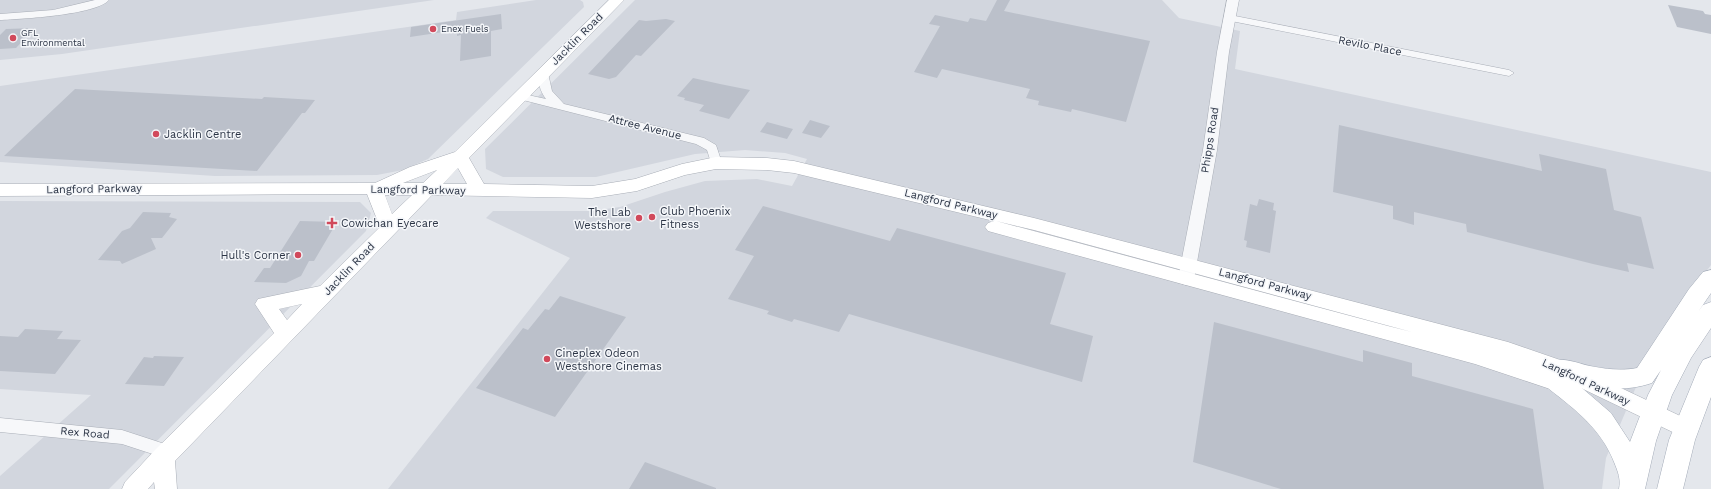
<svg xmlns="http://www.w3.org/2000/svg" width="1711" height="489" viewBox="0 0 1711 489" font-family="'Work Sans',sans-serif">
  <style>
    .built { fill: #d2d6de }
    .building { fill: #bbc0ca }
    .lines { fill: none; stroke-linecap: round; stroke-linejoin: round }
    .minor-casing { stroke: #a9aeb7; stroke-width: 1 }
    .tertiary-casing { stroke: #a9aeb7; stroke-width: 1 }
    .secondary-casing { stroke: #a9aeb7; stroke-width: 1 }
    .primary-casing { stroke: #a3abb8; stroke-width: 1 }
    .minor { fill: #f7f8fa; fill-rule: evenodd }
    .tertiary { fill: #f7f8fa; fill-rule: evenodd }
    .secondary { fill: #fff; fill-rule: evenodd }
    .primary { fill: #fff; fill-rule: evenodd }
    .poi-dot { fill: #d1495b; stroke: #f4f6f9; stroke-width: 1.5 }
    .labels { text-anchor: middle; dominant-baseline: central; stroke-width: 3; stroke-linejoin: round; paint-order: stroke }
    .far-poi-label { font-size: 9px; fill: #2b3445; stroke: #f4f6f9; text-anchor: start }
    .street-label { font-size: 11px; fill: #2b3445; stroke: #f4f6f9 }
    .poi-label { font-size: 11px; fill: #2b3445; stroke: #f4f6f9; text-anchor: start }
  </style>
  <rect width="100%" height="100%" fill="#e4e7ec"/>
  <!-- built -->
  <path class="built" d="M 0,0 L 434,0 L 62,54 L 0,60 Z
    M 536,0 L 580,0 L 583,2 L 584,7 L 428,159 L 403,170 L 377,175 L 215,176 L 0,162 L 0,86 L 456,20 L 457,12 Z
    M 635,0 L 1162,0 L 1179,18 L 1240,31 L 1235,69 L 1711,172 L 1711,265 L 1658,335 L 1606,458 L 1602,489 L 388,489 L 570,258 L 486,218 L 493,211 L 592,211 L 620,207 L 665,192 L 705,181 L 757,179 L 792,186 L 807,159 L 785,153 L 745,150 L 695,154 L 596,177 L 503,177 L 486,169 L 485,149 Z
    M 0,201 L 360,202 L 371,213 L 366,231 L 109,489 L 0,489 L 0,476 L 91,395 L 0,389 Z"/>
  <!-- building -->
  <path class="building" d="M 997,0 L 1010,0 L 1004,11 L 1150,41 L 1126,122 L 1072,109 L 1071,112 L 1038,105 L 1039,101 L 1026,98 L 1030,89 L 942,69 L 937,78 L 914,72 L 940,26 L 929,24 L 935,15 L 968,22 L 970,18 L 986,21 Z
    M 1668,5 L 1703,11 L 1705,14 L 1711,15 L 1711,34 L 1677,27 Z
    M 501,14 L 502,29 L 491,31 L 491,56 L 460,61 L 461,35 L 457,36 L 457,30 L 410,37 L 411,27 Z
    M 666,19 L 675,21 L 641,56 L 636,55 L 616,77 L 609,79 L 588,74 L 639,20 L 646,21 Z
    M 35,28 L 16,48 L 0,49 L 0,35 L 6,29 Z
    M 693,78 L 720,84 L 750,90 L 729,119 L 699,111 L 704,105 L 684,100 L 685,98 L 677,96 Z
    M 75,89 L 262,99 L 264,97 L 315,100 L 305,113 L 302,113 L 257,171 L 4,156 Z
    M 810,120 L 830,126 L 821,138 L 802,133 Z
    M 767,122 L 793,129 L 787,139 L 760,132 Z
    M 1339,125 L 1542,171 L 1539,154 L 1606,169 L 1614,210 L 1641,217 L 1654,269 L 1627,263 L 1629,272 L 1593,264 L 1467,232 L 1466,224 L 1414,212 L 1414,225 L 1393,219 L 1393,206 L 1333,192 Z
    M 1259,199 L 1274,203 L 1273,210 L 1276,211 L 1270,253 L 1246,247 L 1247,241 L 1244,240 L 1250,204 L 1257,206 Z
    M 763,206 L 890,241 L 897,228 L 1066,273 L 1050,324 L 1093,336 L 1082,382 L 849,314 L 839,332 L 794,319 L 792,322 L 767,314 L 769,311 L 728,299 L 754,256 L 735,250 Z
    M 143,212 L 171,213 L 169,217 L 177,219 L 162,238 L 151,238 L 156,249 L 122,264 L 120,261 L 98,260 L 122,231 L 130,228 Z
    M 300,221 L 337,222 L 314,261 L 309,261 L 301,276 L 286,283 L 254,282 L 264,268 L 270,268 Z
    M 560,296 L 626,317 L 555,417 L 476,388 L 523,328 L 528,330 L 545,309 L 549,310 Z
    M 1214,322 L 1363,362 L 1363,350 L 1412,363 L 1412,376 L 1533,409 L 1544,489 L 1281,489 L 1193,462 Z
    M 25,329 L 63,331 L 57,339 L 81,340 L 55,374 L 0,371 L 0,336 L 18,337 Z
    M 154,356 L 184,357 L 164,386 L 125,384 L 144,357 L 153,358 Z
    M 645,462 L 716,488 L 716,489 L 629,489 Z"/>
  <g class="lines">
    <defs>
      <path id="minor" d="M 95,0 L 109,0 C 96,15 21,19 0,20 L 0,14 L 53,10 Z
        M 1230,15 L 1509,70 L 1514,73 L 1509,76 L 1226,20 L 1225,18 Z
        M 543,70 L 548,73 L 552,91 L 564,104 L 704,138 L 716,145 L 722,163 L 720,166 L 712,166 L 707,150 L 696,144 L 515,98 L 513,96 L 519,93 L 546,99 C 540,91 538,83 538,73 Z
        M 0,418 L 122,430 L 174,447 L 176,452 L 174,457 L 168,459 L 122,444 L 0,432 Z"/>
      <path id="tertiary" d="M 1227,0 L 1239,0 L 1229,52 L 1217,150 L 1194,279 L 1192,283 L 1186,285 L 1180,283 L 1178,279 L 1203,150 L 1217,52 Z"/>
      <path id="secondary" d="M 609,0 L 624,0 L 469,158 L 484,184 L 592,186 L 635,179 L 682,164 L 716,157 L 767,158 L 794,161 L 1034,218 L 1508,342 L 1566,362 L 1693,422 L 1696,429 L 1693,436 L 1685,438 L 1581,388 L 1578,393 L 1571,396 L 1475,364 L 988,231 L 985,227 L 988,223 L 994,221 L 794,173 L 767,170 L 716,169 L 685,175 L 637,191 L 592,198 L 432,195 L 175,461 L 177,489 L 155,489 L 154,482 L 148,489 L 122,489 L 125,482 L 156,449 L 274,333 L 255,304 L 258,299 L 320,286 L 380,227 L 367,194 L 0,196 L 0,184 L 375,183 L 410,167 L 455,152 ZM 458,168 L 467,184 L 443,184 ZM 437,170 L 423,183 L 403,183 ZM 385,195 L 412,195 L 392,214 ZM 996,221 L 1034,230 L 1412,332 L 1388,326 ZM 302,304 L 287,320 L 279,309 Z"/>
      <path id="primary" d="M 1711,270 L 1711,293 L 1698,312 L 1703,305 L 1711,302 L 1711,328 L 1691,358 L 1672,395 L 1656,441 L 1645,489 L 1619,489 C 1621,479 1618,472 1614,462 C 1601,429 1576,410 1549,389 L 1545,382 L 1550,374 L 1547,368 L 1551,361 C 1564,357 1577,363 1590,366 C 1605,369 1621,371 1637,368 L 1689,289 L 1703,272 ZM 1661,370 L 1648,395 L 1630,442 L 1611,413 L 1575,382 C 1601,389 1626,392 1652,383 Z
        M 1711,357 L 1711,397 L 1695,440 L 1683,489 L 1657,489 L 1669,440 L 1699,367 L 1703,360 Z"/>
    </defs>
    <!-- minor casing -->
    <use href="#minor" class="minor-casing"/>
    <!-- tertiary casing -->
    <use href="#tertiary" class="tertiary-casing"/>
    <!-- secondary casing -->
    <use href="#secondary" class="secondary-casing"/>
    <!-- primary casing -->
    <use href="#primary" class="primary-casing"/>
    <!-- minor -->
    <use href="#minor" class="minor"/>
    <!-- tertiary -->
    <use href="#tertiary" class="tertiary"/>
    <!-- secondary -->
    <use href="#secondary" class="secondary"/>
    <!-- primary -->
    <use href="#primary" class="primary"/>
  </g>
  <!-- markers -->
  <g class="poi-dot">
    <circle cx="433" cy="29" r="4"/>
    <circle cx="13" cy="38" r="4"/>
    <circle cx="156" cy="134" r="4"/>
    <circle cx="652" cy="217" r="4"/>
    <circle cx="639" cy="218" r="4"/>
    <path d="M330 217h4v4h4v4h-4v4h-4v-4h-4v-4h4z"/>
    <circle cx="298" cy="255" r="4"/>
    <circle cx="547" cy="359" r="4"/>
  </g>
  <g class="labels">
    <!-- far-poi labels -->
    <g class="far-poi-label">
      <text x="441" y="29">Enex Fuels</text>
      <text x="21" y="33">GFL<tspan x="21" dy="10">Environmental</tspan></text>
    </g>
    <!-- street labels -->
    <g class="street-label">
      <text transform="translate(577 39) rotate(-45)">Jacklin Road</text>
      <text transform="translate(1370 46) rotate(11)">Revilo Place</text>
      <text transform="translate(645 127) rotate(14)">Attree Avenue</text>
      <text transform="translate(1210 140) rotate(-81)">Phipps Road</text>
      <text transform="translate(94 189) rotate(-1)">Langford Parkway</text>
      <text transform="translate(418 190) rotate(1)">Langford Parkway</text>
      <text transform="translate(951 204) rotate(14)">Langford Parkway</text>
      <text transform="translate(349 269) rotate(-46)">Jacklin Road</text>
      <text transform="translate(1265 284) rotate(15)">Langford Parkway</text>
      <text transform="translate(1586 382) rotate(25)">Langford Parkway</text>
      <text transform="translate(85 433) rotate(5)">Rex Road</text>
    </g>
    <!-- poi labels -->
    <g class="poi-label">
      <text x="164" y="134">Jacklin Centre</text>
      <text x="660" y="211">Club Phoenix<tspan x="660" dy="13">Fitness</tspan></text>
      <text x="631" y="212" text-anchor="end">The Lab<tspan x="631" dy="13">Westshore</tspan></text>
      <text x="341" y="223">Cowichan Eyecare</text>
      <text x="290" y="255" text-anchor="end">Hull's Corner</text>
      <text x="555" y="353">Cineplex Odeon<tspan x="555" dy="13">Westshore Cinemas</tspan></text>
    </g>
  </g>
</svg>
